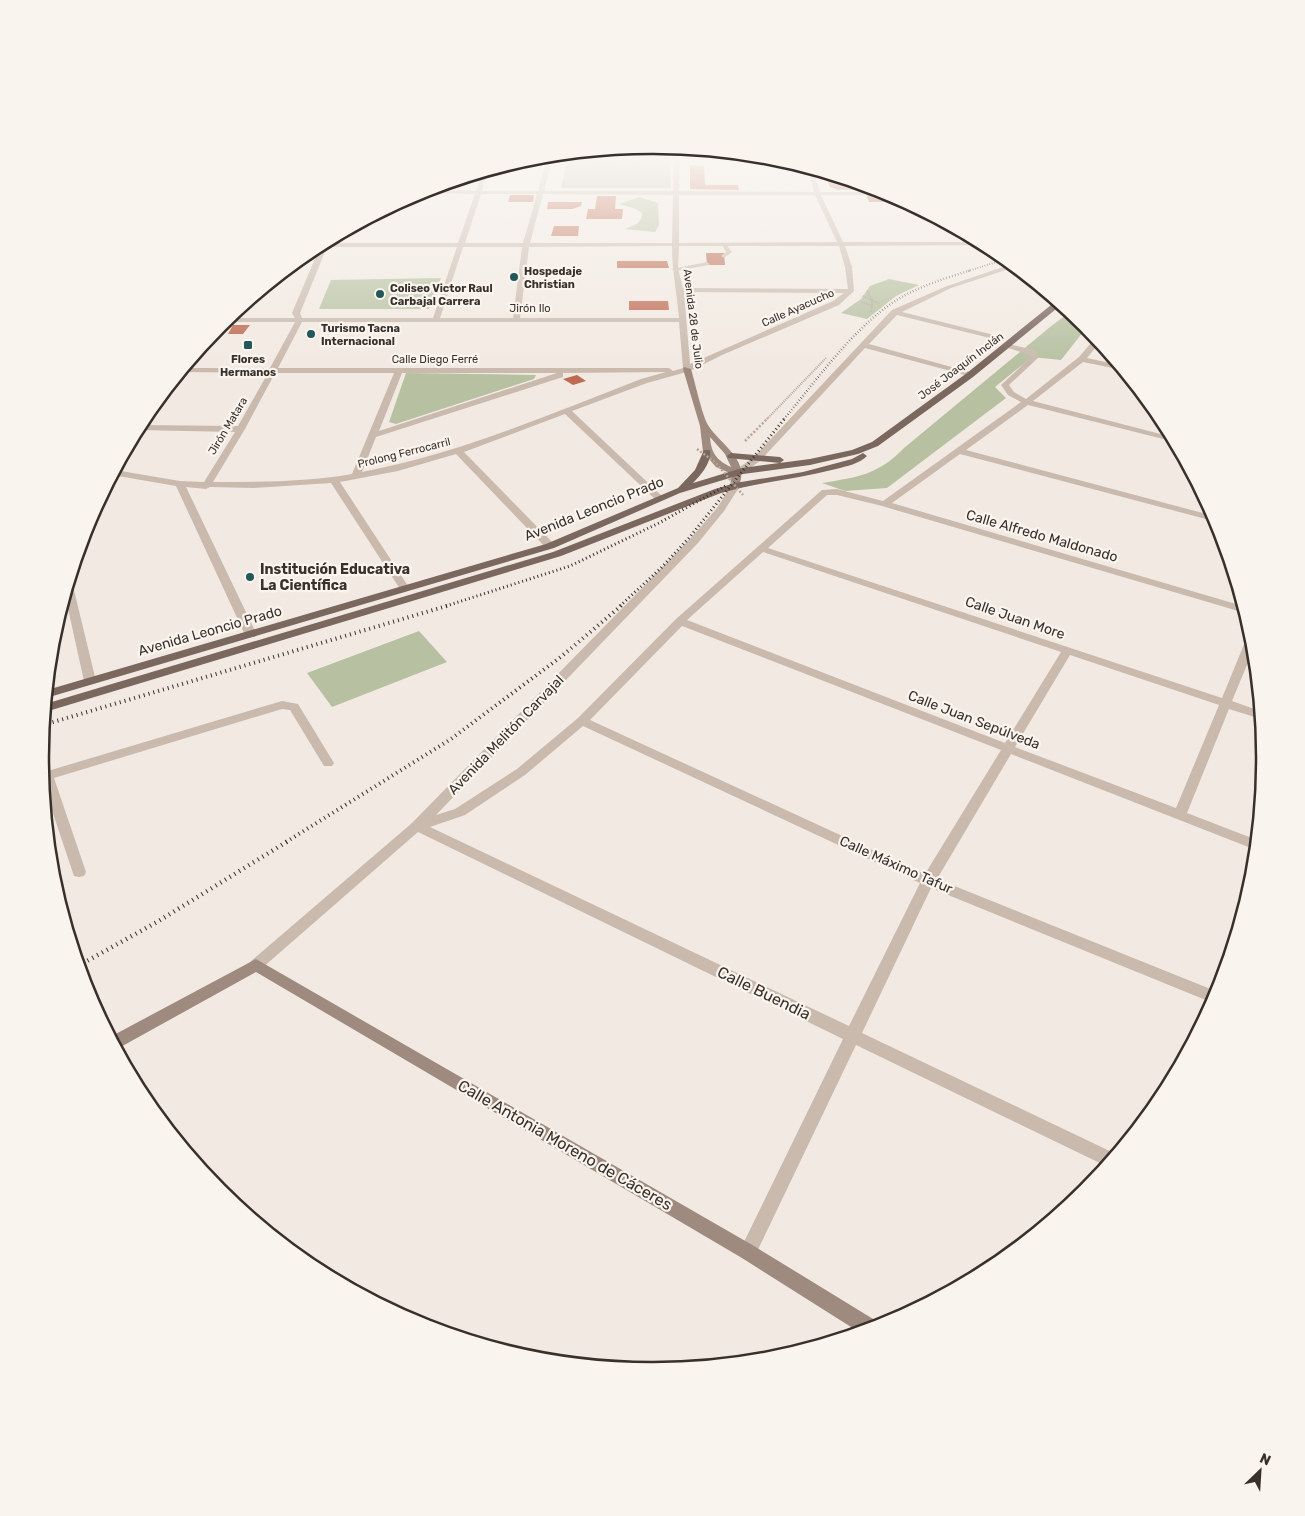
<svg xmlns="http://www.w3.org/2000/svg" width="1305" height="1516" viewBox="0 0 1305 1516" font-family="Rubik,sans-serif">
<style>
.green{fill:#b7c1a2}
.building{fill:#bf6b53}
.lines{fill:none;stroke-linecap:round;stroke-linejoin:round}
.path-far2{stroke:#b6a498;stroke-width:1;stroke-dasharray:1 1;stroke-linecap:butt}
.path-far1{stroke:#b6a498;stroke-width:2;stroke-dasharray:1 1;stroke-linecap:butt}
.path{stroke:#b6a498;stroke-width:2.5;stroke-dasharray:2 2;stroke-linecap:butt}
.lane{fill:#cabaae;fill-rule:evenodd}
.street{fill:#cabaae;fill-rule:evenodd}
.secondary{fill:#9e8a7f;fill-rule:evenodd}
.primary{fill:#7a675e;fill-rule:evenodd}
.rail-far4{stroke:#39302c;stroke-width:2;stroke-dasharray:0.5 2;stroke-linecap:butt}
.rail-far3{stroke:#39302c;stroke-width:2.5;stroke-dasharray:0.5 2.5;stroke-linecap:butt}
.rail-far2{stroke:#39302c;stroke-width:3;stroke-dasharray:1 3;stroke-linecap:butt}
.rail-far1{stroke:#39302c;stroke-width:4;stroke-dasharray:1 4;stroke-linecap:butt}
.rail{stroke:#39302c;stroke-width:4.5;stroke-dasharray:1 4.5;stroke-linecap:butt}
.path-bridge{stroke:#b6a498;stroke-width:2.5;stroke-dasharray:2 2;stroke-linecap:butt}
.poi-dot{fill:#235759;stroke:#faf4ee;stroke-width:2}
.labels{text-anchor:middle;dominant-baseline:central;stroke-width:4.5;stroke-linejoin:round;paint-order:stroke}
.far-poi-label{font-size:11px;font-weight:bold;fill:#39302c;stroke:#faf4ee;text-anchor:start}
.far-street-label{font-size:11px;fill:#39302c;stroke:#faf4ee}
.street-label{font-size:14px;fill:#39302c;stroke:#faf4ee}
.poi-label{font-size:14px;font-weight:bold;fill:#39302c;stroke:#faf4ee;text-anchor:start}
.near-street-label{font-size:16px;fill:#39302c;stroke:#faf4ee}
.rim{fill:none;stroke:#39302c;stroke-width:2.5}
</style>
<rect width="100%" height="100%" fill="#f2eae2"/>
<!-- green -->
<g class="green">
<polygon points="568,155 669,155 671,188 561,188"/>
<path d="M639,197L658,203L659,225L655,232L625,229C634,225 642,224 642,213L636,209L619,204Z"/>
<polygon points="441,278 429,309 319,309 331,280"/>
<polygon points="889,279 919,285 896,296 867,319 841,313 861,299 870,286"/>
<path d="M1070,312L1087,327L1061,360L1032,357L995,387L1006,398L887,488L845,491L822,483C858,477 878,475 904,448L1050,327Z"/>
<polygon points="406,373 536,375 534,379 396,424 389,422"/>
<polygon points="419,631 447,662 332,707 307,673"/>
</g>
<!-- building -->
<g class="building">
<polygon points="690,165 704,166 705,185 738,185 739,190 690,189"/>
<polygon points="825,175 830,175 876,189 838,190 830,187"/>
<polygon points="866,194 891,194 906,202 869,202"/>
<polygon points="510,195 534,195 533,202 508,202"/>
<polygon points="597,196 616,196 615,209 623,209 622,219 586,219 588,209 595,209"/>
<polygon points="548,202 582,202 581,206 572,209 547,209"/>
<polygon points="554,226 579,226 578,236 551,236"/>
<polygon points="706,253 724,253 725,265 707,265"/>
<polygon points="617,261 667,261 669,268 617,268"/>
<polygon points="629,301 668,301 669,310 629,310"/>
<polygon points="233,325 250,325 243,334 228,334"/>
<polygon points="577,375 586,381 573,385 563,379"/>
</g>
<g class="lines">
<!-- path-far2 -->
<g class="path-far2">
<polyline points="615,155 616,164 634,165"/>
<polyline points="566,156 572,156 599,165"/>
<polyline points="565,170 596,170 599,165 616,164"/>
<polyline points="637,170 634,165 661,158"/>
<polyline points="631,176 635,176 637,170 661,170"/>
</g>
<!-- path-far1 -->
<g class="path-far1">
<polyline points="867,291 872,300 872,306"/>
<polyline points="863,296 880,304"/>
<polyline points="862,302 872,306 871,312"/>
<polyline points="767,419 826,358"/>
</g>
<!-- path -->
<polyline class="path" points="745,441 768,418"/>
<!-- lane -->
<g class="lane">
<polygon points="725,243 732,252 724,258 721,256 726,252 722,245"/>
<polygon points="707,262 710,264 709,265 675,271 672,269"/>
</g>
<!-- street -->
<g class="street">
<path d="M674,153H680L679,191L814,192L808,168L813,170L820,192H887L892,195H821L843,242H980L986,245L845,246L852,267L854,291L839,305L722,355L690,371L647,383L572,411L662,496V500H656L565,414L464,452L554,544V548H546L456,454L398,471L340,482L410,589L405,592L400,589L331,483L254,488L210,487L206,489L186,487L257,635L255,637H247L245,635L176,486L112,475L115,470L180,481L204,482L235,432L137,430L139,425L238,426L268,373L181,372L184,368H270L295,322H223L228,318H295L292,313L320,247L317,246L328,240V243H458L475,194L416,193L424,190L476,191L482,173L487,171L482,191H538L548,156L554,155L544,191H673ZM481,194H537L523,243H465ZM543,194L673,195L672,243H530ZM679,195H815L837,242L679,243ZM672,246C672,271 677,294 679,318H520L529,247ZM679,246H839L845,267L848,289L683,288L678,269ZM327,247H457L433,318H302L300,313ZM463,247H522L513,318H440ZM684,292L844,293L833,301L690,364ZM302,322H679L683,368L673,371L669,368H278ZM666,372L641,379C550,414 459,454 362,472L376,437L563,377V373ZM275,373H394L352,474C307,482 259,482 213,482L245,429ZM402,373H557L379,431Z"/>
<polygon points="1012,264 1015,267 951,288 902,312 994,335 994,339 897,315 869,344 973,373 973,377 865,348 760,461 740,475 734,475 734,471 754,457 892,310 947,286"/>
<path d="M1096,337L1100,342L1087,358L1119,365L1123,370L1083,362L1033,401L1172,437L1175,442L1028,405L966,450L1214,516L1217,522L960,454L892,503L1243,606L1245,613L882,506L837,495H827L768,548L1222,698L1247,637L1252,634L1254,648L1232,701L1260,711L1261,719L1229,709L1187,813L1257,840L1256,850L1011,754L937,879L1218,992L1213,1003L931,888L862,1033L1116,1154L1106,1166L856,1045L754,1258L748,1261L742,1258L739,1252L742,1246L843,1039L418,832L261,969L256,971L251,969L249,965L251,961L412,823L690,539L717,508L732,484H738L740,486L724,511L698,543L436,815L455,809L517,769L578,718L676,619L822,490L837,489L883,501L1021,402L1008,395L1001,385L1031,357L1028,354L1004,347V343L1034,350L1039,357L1009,385L1014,392L1026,399L1079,357ZM763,552L1061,652L1005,743L687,620ZM682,626L1001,750L925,874L590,720ZM1070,655L1219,705L1176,808L1015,747ZM583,726L920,883L849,1026L430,827L465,815L525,775Z"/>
<polygon points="69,583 73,586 96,681 90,685 84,681 65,595"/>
<polygon points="282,701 298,704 334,763 332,766 324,766 290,710 282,709 54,778 86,872 84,876 79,877 74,876 42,781 41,773"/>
</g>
<!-- secondary -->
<g class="secondary">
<path d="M684,367L691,369C695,382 702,415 708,425C720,445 752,460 738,488H732L730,486L732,474L716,467L703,452L700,426L683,369ZM710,437L725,454L731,467C716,460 711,452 710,437Z"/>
<polygon points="256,959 754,1246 878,1322 879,1326 859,1332 742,1258 256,972 117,1049 110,1037"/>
</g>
<!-- primary -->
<g class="primary">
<path d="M1056,301L1061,305L973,377L878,446L858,454L810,465L743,474L680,493L554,548L46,698L47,690L546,544L678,488L695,470L704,450H710C712,462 701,475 693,483L742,468L810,459L852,450L872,442L967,373Z"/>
<polygon points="731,453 780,457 784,460 780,463 728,458 727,456"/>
<path d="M863,453L867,456C859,464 847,466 836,469C798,479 759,482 721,493L561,556L45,712V704L553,552L715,489L735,483L803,472L852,459Z"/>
</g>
<!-- rail-far4 -->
<polyline class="rail-far4" points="968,271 1006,259"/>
<!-- rail-far3 -->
<path class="rail-far3" d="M784,419C816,381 845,339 885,308C910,289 942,279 972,270"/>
<!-- rail-far2 -->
<g class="rail-far2">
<polyline points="446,606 570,566 659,523 727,485"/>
<polyline points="620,606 661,568 689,538 785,418"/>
</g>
<!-- rail-far1 -->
<g class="rail-far1">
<polyline points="43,725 450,605"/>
<polyline points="286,842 451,739 562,656 622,605"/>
</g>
<!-- rail -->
<polyline class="rail" points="78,966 157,922 288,841"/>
<!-- path-bridge -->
<polyline class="path-bridge" points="697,449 716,463 743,495"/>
</g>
<!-- sky -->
<linearGradient id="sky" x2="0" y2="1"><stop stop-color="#7fb1d1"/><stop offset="0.42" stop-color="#f9f6f2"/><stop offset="1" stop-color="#f9f6f2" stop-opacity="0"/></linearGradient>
<rect width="1305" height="365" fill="url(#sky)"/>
<!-- markers -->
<g class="poi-dot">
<circle cx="514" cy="277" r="5"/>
<circle cx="380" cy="294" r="5"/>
<circle cx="311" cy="334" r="5"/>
<rect x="243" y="340" width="10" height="10" rx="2.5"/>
<circle cx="250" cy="577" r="5"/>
</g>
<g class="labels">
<!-- far-poi labels -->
<g class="far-poi-label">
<text x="524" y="271">Hospedaje<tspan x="524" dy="13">Christian</tspan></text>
<text x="390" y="288">Coliseo Victor Raul<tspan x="390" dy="13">Carbajal Carrera</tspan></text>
<text x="321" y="328">Turismo Tacna<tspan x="321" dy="13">Internacional</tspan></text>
<text x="248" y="359" text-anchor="middle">Flores<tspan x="248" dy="13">Hermanos</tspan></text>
</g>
<!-- far-street labels -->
<g class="far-street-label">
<text x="530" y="308">Jirón Ilo</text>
<text transform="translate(798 308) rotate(-24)">Calle Ayacucho</text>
<text transform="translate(693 319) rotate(83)">Avenida 28 de Julio</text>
<text x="435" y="359">Calle Diego Ferré</text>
<text transform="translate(961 366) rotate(-37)">José Joaquín Inclán</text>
<text transform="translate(228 426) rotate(-59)">Jirón Matara</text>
<text transform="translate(404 453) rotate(-14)">Prolong Ferrocarril</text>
</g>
<!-- street labels -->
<g class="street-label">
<text transform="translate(594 509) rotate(-22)">Avenida Leoncio Prado</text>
<text transform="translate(1042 536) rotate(16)">Calle Alfredo Maldonado</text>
<text transform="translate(1015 618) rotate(19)">Calle Juan More</text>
<text transform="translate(210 631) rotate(-16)">Avenida Leoncio Prado</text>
<text transform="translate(974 720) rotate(21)">Calle Juan Sepúlveda</text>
<text transform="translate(506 735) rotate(-46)">Avenida Melitón Carvajal</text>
<text transform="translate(896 865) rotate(24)">Calle Máximo Tafur</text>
</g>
<!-- poi labels -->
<g class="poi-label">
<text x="260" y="569">Institución Educativa<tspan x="260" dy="16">La Científica</tspan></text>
</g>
<!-- near-street labels -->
<g class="near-street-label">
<text transform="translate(764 993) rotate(26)">Calle Buendia</text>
<text transform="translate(565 1145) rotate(30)">Calle Antonia Moreno de Cáceres</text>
</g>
</g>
<!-- crop -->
<path d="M0 0H1305V1516H0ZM652 154H653A603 603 0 0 1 1256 757V759A603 603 0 0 1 653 1362H652A603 603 0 0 1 49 759V757A603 603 0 0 1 652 154Z" fill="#faf4ee" fill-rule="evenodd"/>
<path class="rim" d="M652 154H653A603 603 0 0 1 1256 757V759A603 603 0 0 1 653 1362H652A603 603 0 0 1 49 759V757A603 603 0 0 1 652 154Z"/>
<!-- north arrow -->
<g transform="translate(1260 1471) rotate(25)" stroke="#faf4ee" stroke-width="4" paint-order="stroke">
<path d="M0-4L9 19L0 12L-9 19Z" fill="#39302c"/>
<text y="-8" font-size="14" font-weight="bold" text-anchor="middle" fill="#39302c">N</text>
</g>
</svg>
